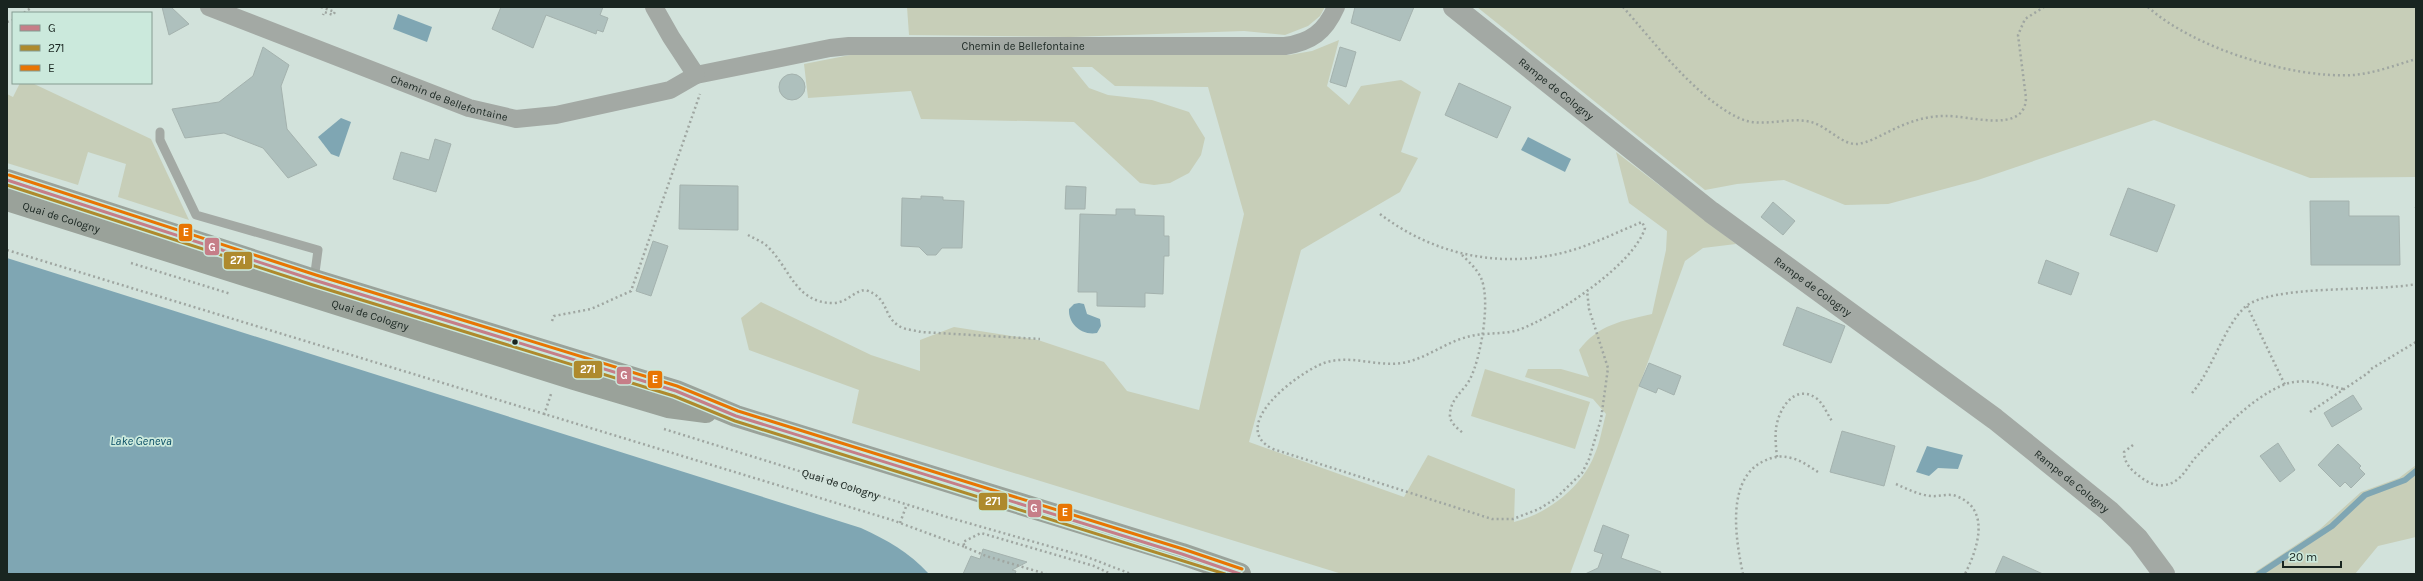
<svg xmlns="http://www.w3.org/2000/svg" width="2423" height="581" viewBox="0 0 2423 581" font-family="Karla,sans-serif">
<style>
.green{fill:#c7ceb8}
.water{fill:#7fa6b3}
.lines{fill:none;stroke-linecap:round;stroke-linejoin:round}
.stream{stroke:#7fa6b3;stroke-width:6}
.building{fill:#aec0bd;stroke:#a4b2ae}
.path{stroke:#9fa6a1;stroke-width:2.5;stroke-dasharray:2 3;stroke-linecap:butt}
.service{stroke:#a3a9a4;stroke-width:9}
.minor{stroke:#a3a9a4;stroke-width:18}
.tertiary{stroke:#a3a9a4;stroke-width:22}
.primary{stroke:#9aa29a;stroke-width:22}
.bus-1-casing{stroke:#cbe9dc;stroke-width:6}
.bus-2-casing{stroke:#cbe9dc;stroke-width:6}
.bus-3-casing{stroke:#cbe9dc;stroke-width:6}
.bus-1{stroke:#c67e88;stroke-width:3}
.bus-2{stroke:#ae8a2d;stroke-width:3}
.bus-3{stroke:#e87503;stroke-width:3}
.bus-dot{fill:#192520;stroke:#cbe9dc;stroke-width:1.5}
.labels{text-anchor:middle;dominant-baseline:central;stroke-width:3.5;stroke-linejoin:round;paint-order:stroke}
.street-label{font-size:11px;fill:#192520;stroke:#cbe9dc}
.water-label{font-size:12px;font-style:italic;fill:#064b63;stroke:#cbe9dc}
.line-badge{stroke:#cbe9dc;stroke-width:1.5}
.badge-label{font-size:11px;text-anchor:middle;font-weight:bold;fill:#fff}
</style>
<rect width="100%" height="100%" fill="#d2e2db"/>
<!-- green -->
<g class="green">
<polygon points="907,7 1325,7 1320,16 1308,26 1285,35 1244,31 1070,37 909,35"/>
<polygon points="1477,7 2416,7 2416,177 2310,178 2154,120 1978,180 1888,204 1845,205 1784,180 1737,184 1705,190"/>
<path d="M1339,40L1327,86L1349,105L1361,86L1401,80L1421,92L1401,152L1418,158L1400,192L1301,250L1249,442L1404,497L1428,455L1515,489L1514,522C1547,514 1581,488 1594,456C1600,443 1602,428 1606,414L1593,399L1525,377L1528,369H1561L1589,377L1579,350C1599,324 1622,321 1652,314L1666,250L1667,231L1629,203L1616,152L1736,244L1703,248L1685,261L1570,574H1342L852,423L859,390L749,350L741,318L761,302L871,355L920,371V340L954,327L1038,340L1104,362L1127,391L1199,410L1244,214L1208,87L1115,86L1092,67H1072L1089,88L1108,95L1152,100L1189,112L1205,138L1201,155L1189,173L1170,183L1154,185L1140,183L1074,122L921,119L911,91L808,98L804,64L850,55H1289L1312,51Z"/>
<polygon points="20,83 32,83 151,139 189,220 118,197 126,164 88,152 78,185 7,163 7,94 13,97"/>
<polygon points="1485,369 1590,402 1575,449 1471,416"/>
<polygon points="2416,465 2416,537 2378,546 2355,574 2252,574 2320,529 2361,492 2399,478"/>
</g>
<!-- water -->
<g class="water">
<polygon points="398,14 432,27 427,42 393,29"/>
<polygon points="341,118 351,122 339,157 331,154 318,137"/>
<polygon points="1528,137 1571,159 1565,172 1521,150"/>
<path d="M7,258L861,528C887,540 909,552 929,574H7Z"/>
<path d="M1079,303L1084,304L1087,314L1100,319L1101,326L1097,333C1082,336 1068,324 1069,309L1074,304Z"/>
<polygon points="1927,446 1963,455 1958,469 1938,468 1929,476 1916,472"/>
</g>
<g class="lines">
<!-- stream -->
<polyline class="stream" points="2259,574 2332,526 2365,495 2405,480 2416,471"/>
</g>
<!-- building -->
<g class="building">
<polygon points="162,7 171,7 189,24 169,35"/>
<polygon points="501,7 603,7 600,15 608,18 603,32 597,30 596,34 546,15 533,48 492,29"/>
<polygon points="1355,7 1414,7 1400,41 1351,23"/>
<polygon points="263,47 289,65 281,86 287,129 317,165 288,178 263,148 224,133 185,138 172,109 219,102 253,76"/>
<polygon points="1340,47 1356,52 1346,87 1330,82"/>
<circle cx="792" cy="87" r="13"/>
<polygon points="1459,83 1511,107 1497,138 1445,115"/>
<polygon points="435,139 451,144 436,192 393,179 401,152 429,160"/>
<polygon points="680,185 738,186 738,230 679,229"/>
<polygon points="1066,186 1086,187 1085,209 1065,209"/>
<polygon points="2128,188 2175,205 2157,252 2110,235"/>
<polygon points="921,196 943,197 943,200 964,201 962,248 942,248 936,255 927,255 919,247 901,246 902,198 921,199"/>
<polygon points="2310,201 2349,201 2349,216 2399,216 2400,265 2311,265"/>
<polygon points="1773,202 1795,221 1783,235 1761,217"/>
<polygon points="1116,209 1135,209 1135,215 1164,216 1164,236 1169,236 1169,256 1164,256 1163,294 1145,293 1145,307 1097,306 1097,292 1078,292 1080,214 1116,215"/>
<polygon points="653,241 668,246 651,296 636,291"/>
<polygon points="2046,260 2079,273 2071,295 2038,283"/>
<polygon points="1797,307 1845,326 1831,363 1783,345"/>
<polygon points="1649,363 1681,376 1674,395 1658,388 1656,393 1639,386"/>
<polygon points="2353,395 2362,409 2332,427 2324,413"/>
<polygon points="1842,431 1895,446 1884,486 1830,472"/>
<polygon points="2278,443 2295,470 2280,482 2260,456"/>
<polygon points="2338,444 2361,466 2359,468 2365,474 2351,488 2345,482 2340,487 2318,465"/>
<polygon points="1603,525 1629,535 1621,558 1661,572 1660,574 1585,574 1598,568 1603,554 1594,551"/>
<polygon points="983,549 1027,562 1012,570 1016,571 1015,574 963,574 971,556 980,559"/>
<polygon points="2003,556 2043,574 1995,574"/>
</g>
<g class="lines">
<!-- path -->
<g class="path">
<polyline points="321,7 335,12 333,15 324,12 323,15"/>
<path d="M1623,7C1654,42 1696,98 1739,118C1761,129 1788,116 1811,122C1827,126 1842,145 1857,144C1867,143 1878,137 1888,132C1906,123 1924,116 1945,116C1968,115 2025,135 2026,98L2018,35L2025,19L2044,7"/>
<path d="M2148,7C2193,48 2293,79 2354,75C2375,73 2396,65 2416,59"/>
<polyline points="24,13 32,7"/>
<polyline points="7,22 13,20"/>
<polyline points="2416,207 2416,208"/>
<path d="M1380,214C1434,255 1500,269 1566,252C1592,245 1617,232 1642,222L1645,228C1634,265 1553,318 1518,330C1501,335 1483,332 1467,337C1444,343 1426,359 1402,363C1376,367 1350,354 1324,363C1299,372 1226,426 1273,449L1492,519H1513L1539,509L1555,499L1582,473L1589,459L1601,419L1608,368L1589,309L1587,290"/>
<path d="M748,235C755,239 764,242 769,248C790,269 796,303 833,303C848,303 854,290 866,290C890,299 882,315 899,326C905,330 914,330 921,332L1040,339"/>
<polyline points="7,250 892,520 965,547 963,542 981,533 1094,566 1111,574"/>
<path d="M1462,255C1469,262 1477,269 1481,278C1491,300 1481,356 1471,377C1465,391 1451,397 1450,414C1449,422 1457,428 1463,433"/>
<polyline points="131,263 231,294"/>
<polyline points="2247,306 2285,385"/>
<polyline points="552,321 554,316 591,309 631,291 700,94"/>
<path d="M2192,393C2213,369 2223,328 2245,307C2271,284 2378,292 2416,284"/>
<polyline points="2310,412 2368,373 2371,369 2416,342"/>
<polyline points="544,415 551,394"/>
<path id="s1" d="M664,429L947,517L1087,557L1131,574"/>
<path d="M2133,445L2124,452C2124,462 2130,469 2138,475C2145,481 2155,487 2165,485C2182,482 2186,468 2196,457C2221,431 2250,399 2283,385C2303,377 2323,384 2343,389"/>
<path d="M1777,457C1776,448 1775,438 1776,429C1778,410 1794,383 1816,398C1824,404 1827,414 1832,421"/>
<path d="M1896,484C1907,489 1919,495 1931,496C1939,497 1948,493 1956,496C1992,509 1977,550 1965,574"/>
<polyline points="900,523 907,504"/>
<polyline points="965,547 986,556 1046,574"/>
<path d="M1743,574C1736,541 1725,479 1764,461C1772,457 1781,455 1791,458C1801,460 1810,467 1818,472"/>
</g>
<!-- service -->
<polyline class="service" points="160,132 160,140 196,215 318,250 314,280"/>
<!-- minor -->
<g class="minor">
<path id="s2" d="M209,7L469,108L516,119L556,115L670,90L696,75L830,48L849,46H1285C1311,42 1325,32 1336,7"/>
<polyline points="654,7 671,37 696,75"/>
</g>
<!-- tertiary -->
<path class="tertiary" id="s3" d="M1454,7L1711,212L1995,419L2109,511L2138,539L2164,574"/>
<!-- primary -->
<g class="primary">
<polyline points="7,180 314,280 676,391 736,416 1182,554 1240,574"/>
<path id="s4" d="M7,200L574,379L668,407L706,412"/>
</g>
<!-- bus-1 casing -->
<g class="bus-1-casing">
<polyline id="bus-1" points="7,180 314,280 676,391 736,416 1182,554 1240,574"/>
</g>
<!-- bus-2 casing -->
<g class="bus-2-casing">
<polyline id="bus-2" points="7,185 313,285 674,396 735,421 1225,574"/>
</g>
<!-- bus-3 casing -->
<g class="bus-3-casing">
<polyline id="bus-3" points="9,175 316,275 677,386 738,411 1183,549 1242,569"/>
</g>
<!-- bus-1 -->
<use href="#bus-1" class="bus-1"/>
<!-- bus-2 -->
<use href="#bus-2" class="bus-2"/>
<!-- bus-3 -->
<use href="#bus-3" class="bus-3"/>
</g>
<!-- markers -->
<circle class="bus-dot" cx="515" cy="342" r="3.5"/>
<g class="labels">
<!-- street labels -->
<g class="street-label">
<text stroke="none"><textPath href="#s2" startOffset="844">Chemin de Bellefontaine</textPath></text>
<text stroke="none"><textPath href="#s3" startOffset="131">Rampe de Cologny</textPath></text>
<text stroke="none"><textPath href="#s2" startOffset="257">Chemin de Bellefontaine</textPath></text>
<text stroke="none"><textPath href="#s4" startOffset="57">Quai de Cologny</textPath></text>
<text stroke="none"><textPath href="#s3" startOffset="455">Rampe de Cologny</textPath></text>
<text stroke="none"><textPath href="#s4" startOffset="381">Quai de Cologny</textPath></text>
<text stroke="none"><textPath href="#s3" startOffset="779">Rampe de Cologny</textPath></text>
<text stroke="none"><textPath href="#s1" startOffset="185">Quai de Cologny</textPath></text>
</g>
<!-- water labels -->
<g class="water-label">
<text x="141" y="441">Lake Geneva</text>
</g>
</g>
<g class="line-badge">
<rect x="178" y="223" width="15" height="19" rx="4" fill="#e87503"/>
<rect x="204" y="237" width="16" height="19" rx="4" fill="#c67e88"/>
<rect x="223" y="251" width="30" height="19" rx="4" fill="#ae8a2d"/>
<rect x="573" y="360" width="30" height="19" rx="4" fill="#ae8a2d"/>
<rect x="616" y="366" width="16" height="19" rx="4" fill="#c67e88"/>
<rect x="647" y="370" width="16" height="19" rx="4" fill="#e87503"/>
<rect x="978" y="492" width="30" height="19" rx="4" fill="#ae8a2d"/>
<rect x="1027" y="499" width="15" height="19" rx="4" fill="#c67e88"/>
<rect x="1057" y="503" width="16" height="19" rx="4" fill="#e87503"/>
</g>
<g class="badge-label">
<text x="186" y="236">E</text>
<text x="212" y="251">G</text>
<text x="238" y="264">271</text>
<text x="588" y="373">271</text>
<text x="624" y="379">G</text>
<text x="655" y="383">E</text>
<text x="993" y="505">271</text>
<text x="1034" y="512">G</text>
<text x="1065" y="516">E</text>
</g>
<!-- border -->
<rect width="2423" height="581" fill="none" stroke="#192520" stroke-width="16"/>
<!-- legend -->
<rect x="12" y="12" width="140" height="72" fill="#cbe9dc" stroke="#849b91"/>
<rect x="20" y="25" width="20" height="6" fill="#c67e88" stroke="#849b91"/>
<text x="48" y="32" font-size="12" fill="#192520">G</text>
<rect x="20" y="45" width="20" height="6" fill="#ae8a2d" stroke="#849b91"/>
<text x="48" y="52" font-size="12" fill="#192520">271</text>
<rect x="20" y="65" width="20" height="6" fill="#e87503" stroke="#849b91"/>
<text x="48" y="72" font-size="12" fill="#192520">E</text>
<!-- scale -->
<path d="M2283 561v6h58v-6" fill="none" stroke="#192520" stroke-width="2"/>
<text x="2289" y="561" font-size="12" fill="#192520" stroke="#cbe9dc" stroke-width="3" paint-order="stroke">20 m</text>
</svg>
